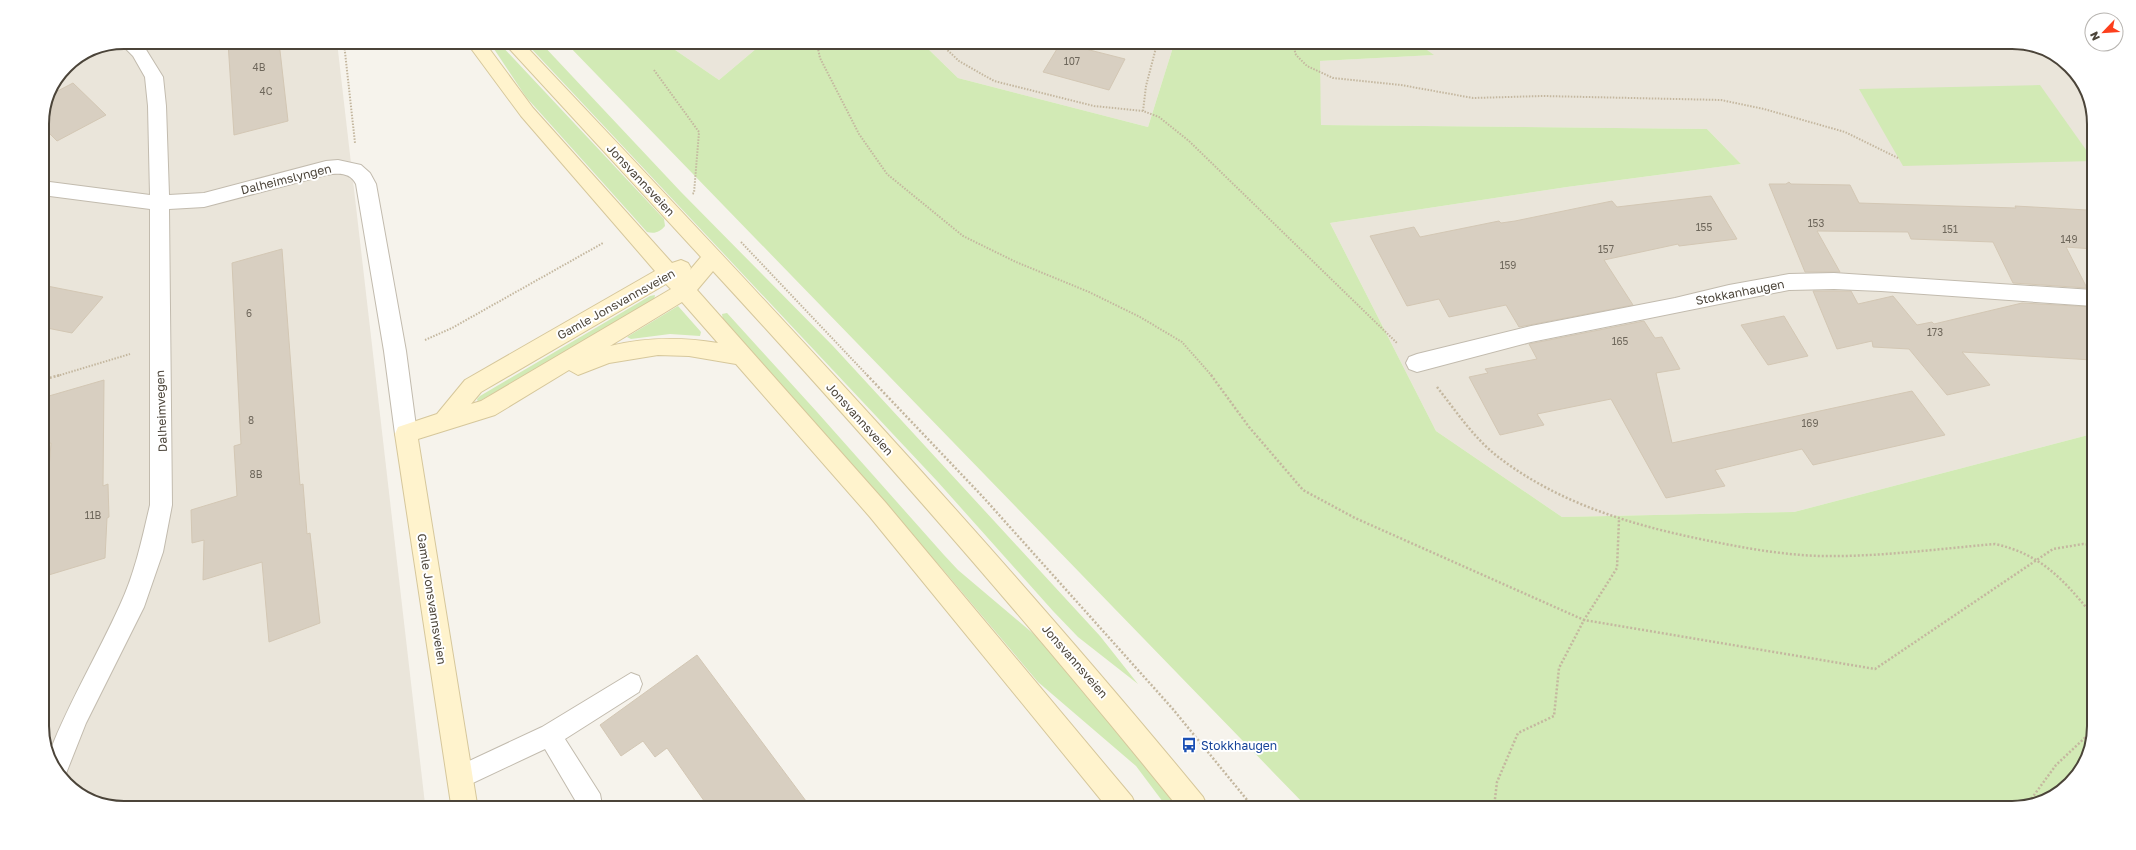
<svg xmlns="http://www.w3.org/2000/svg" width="2136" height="850" viewBox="0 0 2136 850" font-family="'Golos Text',sans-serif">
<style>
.residential{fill:#eae5da}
.green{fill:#d2eab5}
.building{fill:#d8cfc1;stroke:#d3c7b4}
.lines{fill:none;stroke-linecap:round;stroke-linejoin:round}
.lane-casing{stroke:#c2bbae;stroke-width:2}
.street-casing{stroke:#c2bbae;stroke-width:2}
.secondary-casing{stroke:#d6c79b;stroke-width:2}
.path-far1{stroke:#c4b79f;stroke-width:2;stroke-dasharray:1.5 1.5;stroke-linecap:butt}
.path{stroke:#c4b79f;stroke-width:2.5;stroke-dasharray:2 2;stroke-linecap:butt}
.lane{fill:#fff;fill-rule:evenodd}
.street{fill:#fff;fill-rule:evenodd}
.secondary{fill:#fff3cd;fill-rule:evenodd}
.labels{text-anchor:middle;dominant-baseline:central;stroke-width:4;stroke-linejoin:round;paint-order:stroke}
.number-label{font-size:10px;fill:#6e675b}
.street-label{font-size:12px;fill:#4b4439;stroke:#fff}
.transit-label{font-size:12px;fill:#164399;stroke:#fff;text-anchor:start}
.rim{fill:none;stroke:#4b4439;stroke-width:2}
</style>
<rect width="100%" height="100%" fill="#f6f3ec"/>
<!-- residential -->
<g class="residential">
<polygon points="124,42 337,42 425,804 98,804 59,776 42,731 42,119 50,88 66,66 93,48"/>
<polygon points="665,43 763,43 719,80"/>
<polygon points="923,44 1174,44 1148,127 958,78"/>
<polygon points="1420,45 2038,46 2077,74 2094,119 2092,434 1794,512 1562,517 1436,431 1330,223 1567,187 1741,164 1707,129 1321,125 1319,61 1433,55"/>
</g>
<!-- green -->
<g class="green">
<path d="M490,43H499L664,219L665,226C660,232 655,234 647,232L639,223L526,97Z"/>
<polygon points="526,43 541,43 681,192 833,346 1100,636 1138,684 1078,637 1053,611 937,481"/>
<polygon points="566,43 665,43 719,80 763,43 923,44 958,78 1148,127 1174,44 1420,45 1434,55 1320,61 1321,125 1707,129 1741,164 1567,187 1330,223 1436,431 1562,517 1794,512 2092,434 2090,752 2062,791 2012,808 1306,806"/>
<polygon points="2040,85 2094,161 1903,166 1859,89"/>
<polygon points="655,295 654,300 478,402 477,399 480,396 650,296"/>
<polygon points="678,306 701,332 700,336 670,334 631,339 627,337"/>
<polygon points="727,313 817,412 944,555 958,570 1049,647 1180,806 1166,806 1136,766 1038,682 945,572 723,320 722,314"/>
</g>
<!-- building -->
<g class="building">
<polygon points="228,42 279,42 288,121 234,135"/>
<polygon points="1060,44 1066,44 1125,59 1109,90 1043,72"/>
<polygon points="73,83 106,115 57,141 42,126 48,96"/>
<polygon points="1789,182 1791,184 1850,185 1859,203 2016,208 2015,206 2087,210 2093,223 2093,249 2066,247 2087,288 2013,283 1993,242 1911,239 1908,232 1817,231 1840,272 1805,272 1769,184 1786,184"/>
<polygon points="1711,196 1737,239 1679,246 1678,244 1604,260 1633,305 1519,327 1506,305 1449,317 1439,299 1407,306 1370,236 1414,227 1420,237 1499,221 1501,223 1515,221 1612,201 1617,207"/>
<polygon points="282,249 300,485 303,484 307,534 310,533 320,623 269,642 262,562 203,580 204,540 192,543 191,510 237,496 234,446 241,444 232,263"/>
<polygon points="42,285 103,297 72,333 42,327"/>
<polygon points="1813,291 1851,291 1858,304 1893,296 1917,325 1932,322 1934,324 2022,303 2093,307 2092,360 1962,352 1990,385 1947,395 1909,349 1873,347 1872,341 1837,349"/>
<polygon points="1784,316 1808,356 1768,365 1741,325"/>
<polygon points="1644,321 1655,338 1662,337 1680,369 1656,373 1672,443 1912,391 1945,435 1813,465 1802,449 1715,470 1725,486 1666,498 1611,399 1537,414 1544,425 1500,435 1469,377 1488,373 1485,369 1537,359 1529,344"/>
<polygon points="104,380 103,486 108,484 109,517 107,518 105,558 42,577 42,532 44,531 51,443 42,445 42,398"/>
<polygon points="697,655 809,805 707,805 667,748 655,757 643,741 621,756 600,725"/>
</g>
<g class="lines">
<!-- lane casing -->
<g class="lane-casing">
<polygon id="lane" points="631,673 639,676 642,684 639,692 565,739 600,794 602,805 578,805 545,749 460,789 452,785 448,777 452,769 542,727"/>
</g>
<!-- street casing -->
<g class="street-casing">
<g id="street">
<path d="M124,42H139L145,48L163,77L166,106L169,195L204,193L326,161L338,160L361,165L370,173L376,184L406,351L417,434L414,441L406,443L398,441L395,434L384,351L356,184C350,172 338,173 326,175L204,207L169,209L172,505L163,552L144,607L86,723L65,776L62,778L59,776L50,751C70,700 98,654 120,605C135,573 142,539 150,505V209L42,195V181L150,195L148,106L145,77L133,56L120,43Z"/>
<polygon points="1834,273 2093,290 2093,306 1881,291 1834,289 1789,290 1531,342 1417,372 1409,369 1406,363 1409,357 1417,354 1531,326 1675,298 1729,285 1789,274"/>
</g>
</g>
<!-- secondary casing -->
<g class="secondary-casing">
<path id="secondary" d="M467,43H485L533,108L672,263L681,260L688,263L691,268L690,270L701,257L504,43H523C755,289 988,535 1203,797L1207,806H1177C1029,622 873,445 713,271L697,290L886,503L1132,797L1136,806H1106L870,517L736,364L689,356L658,355L609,363L578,375L569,370L495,415L418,439L477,804H451L395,434L398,427L437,414L465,380L655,271L521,116ZM666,284L671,289L481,401L471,404L481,392ZM682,302L718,343C681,337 647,337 610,346Z"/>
</g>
<!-- path-far1 -->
<g class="path-far1">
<polyline points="344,43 355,143"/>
<polyline points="817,44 820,58 859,134 887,174 963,236 1016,262 1089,292 1140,317 1182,342 1212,376"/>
<polyline points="941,44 959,61 994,81 1094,106 1143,111 1159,117 1189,141 1397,343"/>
<polyline points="1293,45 1296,55 1307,66 1333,78 1401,85 1473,98 1543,96 1721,100 1764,109 1845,132 1898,158"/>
<polyline points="654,70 699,132 694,193 692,194"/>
<polyline points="1143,111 1146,86 1157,44"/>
<polyline points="2087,151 2094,150"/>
<polyline points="741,242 868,376"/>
<polyline points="425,340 452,328 603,243"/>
<polyline points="57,376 130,354"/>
</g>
<!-- path -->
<g class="path">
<polyline points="867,375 983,497 1172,708 1252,806"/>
<polyline points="1211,375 1249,427 1303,490 1355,518 1584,620 1875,669 2053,549 2083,544 2091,545"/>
<polyline points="42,380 60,375"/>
<path d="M1437,387C1456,411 1473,437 1497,456C1560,505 1638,527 1715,542C1750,549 1785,555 1821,556C1879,557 1937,549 1995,544C2040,554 2062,578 2090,612"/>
<polyline points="2029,802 2056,765 2090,733"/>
<polyline points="1494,807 1497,782 1518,733 1554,716 1559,668 1584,620 1617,568 1619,520"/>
</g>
<!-- lane -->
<use href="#lane" class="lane"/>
<!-- street -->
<use href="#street" class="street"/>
<!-- secondary -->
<use href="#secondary" class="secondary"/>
</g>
<!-- icons -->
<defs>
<g id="bus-bare" transform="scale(1.2)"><path d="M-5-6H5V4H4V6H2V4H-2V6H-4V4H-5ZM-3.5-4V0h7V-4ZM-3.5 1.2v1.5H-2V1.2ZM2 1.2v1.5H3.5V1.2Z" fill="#1a4fb4" stroke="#fff" stroke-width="2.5" paint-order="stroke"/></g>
</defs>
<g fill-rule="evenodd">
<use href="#bus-bare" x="1189" y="745"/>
</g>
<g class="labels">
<!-- number labels -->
<g class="number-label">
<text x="1072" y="61">107</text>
<text x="259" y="67">4B</text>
<text x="266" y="91">4C</text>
<text x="1816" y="223">153</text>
<text x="1704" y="227">155</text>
<text x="1950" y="229">151</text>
<text x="2069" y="239">149</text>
<text x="1606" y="249">157</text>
<text x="1508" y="265">159</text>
<text x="249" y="313">6</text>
<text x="1935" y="332">173</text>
<text x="1620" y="341">165</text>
<text x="251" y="420">8</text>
<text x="1810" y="423">169</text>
<text x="256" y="474">8B</text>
<text x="93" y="515">11B</text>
</g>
<!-- street labels -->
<g class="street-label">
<text transform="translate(286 179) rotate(-14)">Dalheimslyngen</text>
<text transform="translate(641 180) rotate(47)">Jonsvannsveien</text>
<text transform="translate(1740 292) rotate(-11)">Stokkanhaugen</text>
<text transform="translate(616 304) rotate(-29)">Gamle Jonsvannsveien</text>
<text transform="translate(161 411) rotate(-92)">Dalheimvegen</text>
<text transform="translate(860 419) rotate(48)">Jonsvannsveien</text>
<text transform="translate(432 599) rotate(81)">Gamle Jonsvannsveien</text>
<text transform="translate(1075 661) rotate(49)">Jonsvannsveien</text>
</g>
<!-- transit labels -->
<g class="transit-label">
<text x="1201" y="745">Stokkhaugen</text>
</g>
</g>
<!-- crop -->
<path d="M0 0H2136V850H0ZM124 49H2012A75 75 0 0 1 2087 124V726A75 75 0 0 1 2012 801H124A75 75 0 0 1 49 726V124A75 75 0 0 1 124 49Z" fill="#fff" fill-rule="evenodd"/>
<path class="rim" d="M124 49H2012A75 75 0 0 1 2087 124V726A75 75 0 0 1 2012 801H124A75 75 0 0 1 49 726V124A75 75 0 0 1 124 49Z"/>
<!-- north arrow -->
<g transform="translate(2104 32) rotate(245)"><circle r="19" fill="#ffffff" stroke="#b7b4b0"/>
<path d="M0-3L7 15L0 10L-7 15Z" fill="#fc3f1d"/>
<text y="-6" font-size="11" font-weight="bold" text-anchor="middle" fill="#4b4439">N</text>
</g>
</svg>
